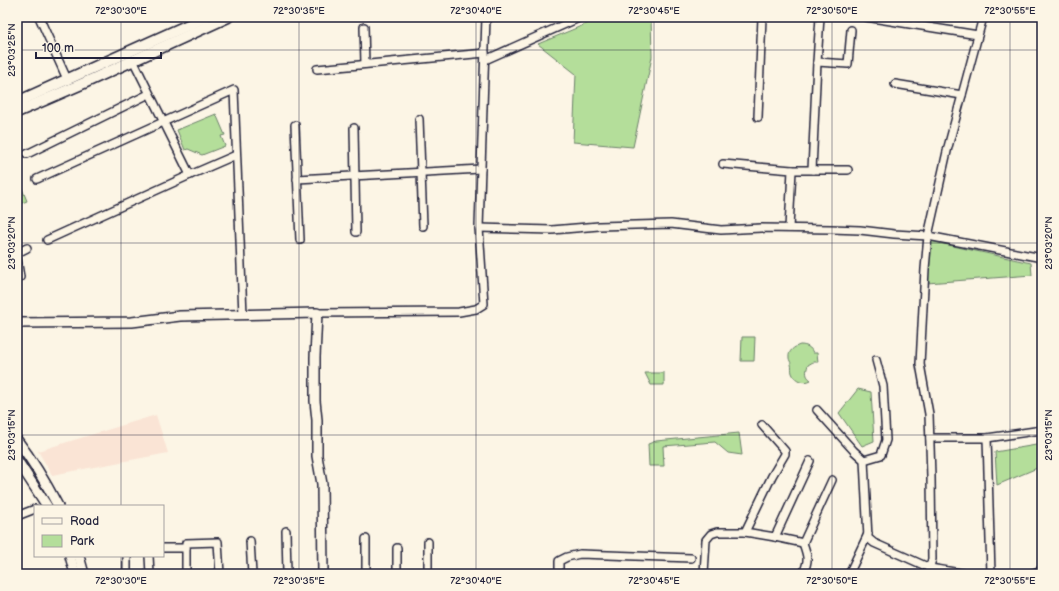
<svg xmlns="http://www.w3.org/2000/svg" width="1059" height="591" viewBox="0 0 1059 591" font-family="'Balsamiq Sans',sans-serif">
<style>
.built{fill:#fae4d5}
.green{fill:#b4de9a;stroke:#6b806a}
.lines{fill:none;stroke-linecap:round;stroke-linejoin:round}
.minor-casing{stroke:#22223b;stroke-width:10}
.tertiary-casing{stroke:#22223b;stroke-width:12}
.secondary-casing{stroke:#22223b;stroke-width:13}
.minor{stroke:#fcf5e5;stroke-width:7}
.tertiary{stroke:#fcf5e5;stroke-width:9}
.secondary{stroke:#fcf5e5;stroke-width:10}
.ticks{fill:none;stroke:#22223b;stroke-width:1;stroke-opacity:0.45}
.neatline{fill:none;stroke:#22223b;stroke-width:1.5}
.ticks-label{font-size:10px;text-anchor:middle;fill:#22223b}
</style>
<rect width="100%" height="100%" fill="#fcf5e5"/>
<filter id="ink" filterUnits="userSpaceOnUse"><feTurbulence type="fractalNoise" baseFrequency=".025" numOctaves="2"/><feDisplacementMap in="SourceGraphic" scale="8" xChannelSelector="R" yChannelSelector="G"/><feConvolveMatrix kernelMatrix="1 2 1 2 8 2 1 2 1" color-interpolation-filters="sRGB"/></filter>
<g filter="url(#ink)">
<!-- built -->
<polygon class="built" points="156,415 168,453 52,475 38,451"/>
<!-- green -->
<g class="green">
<polygon points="603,17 651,17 652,57 633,147 573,142 576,74 538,44"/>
<polygon points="216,114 225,135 221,136 225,146 202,155 188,149 185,150 177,130"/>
<polygon points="17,176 27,201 17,205"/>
<polygon points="930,241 1031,263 1032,275 927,283"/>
<polygon points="742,337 755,337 754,361 741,361"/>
<path d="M800,345C806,345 811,347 813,353H817L818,362H813L808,365C806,371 805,376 811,380C804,384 795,381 792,373C791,370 792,367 791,364C791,362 789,360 789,358C788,351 794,347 800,345Z"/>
<polygon points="645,373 664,373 664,385 651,385"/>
<polygon points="858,389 871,392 874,441 862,446 839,413"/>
<polygon points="739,433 742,455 728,453 715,442 663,446 664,466 649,466 648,444 656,441"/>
<polygon points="1042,444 1042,466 997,485 995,452"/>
</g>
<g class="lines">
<!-- minor casing -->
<g class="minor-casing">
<g id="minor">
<polyline points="39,17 67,79"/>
<polyline points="820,17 817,62 848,64 851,30"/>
<polyline points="866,17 978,35"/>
<polyline points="364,27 365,64"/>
<polyline points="133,60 190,175"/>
<polyline points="485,60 581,17"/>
<polyline points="317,69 485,53"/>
<polyline points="895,84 962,95"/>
<polyline points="758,117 762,17"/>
<polyline points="419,119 423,226"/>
<polyline points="295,125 300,240"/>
<polyline points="354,128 356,232"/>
<polyline points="27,154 149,94"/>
<polyline points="723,164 792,170 789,228"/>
<polyline points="792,170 848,170"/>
<polyline points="812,170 817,62"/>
<polyline points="37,179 234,90 243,315"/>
<polyline points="297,179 481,169"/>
<polyline points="479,228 552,230 599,226 671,224 721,230 761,228 831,229 860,230 894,234 928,236 1042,258"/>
<polyline points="47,240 190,175 236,155"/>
<polyline points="17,253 27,248"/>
<polyline points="17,259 20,277 17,277"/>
<polyline points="317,313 459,312 476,309 484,304 479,228 486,17"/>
<polyline points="817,410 854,451 864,460 868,538 874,543 930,568 966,574"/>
<polyline points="930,438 987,438 1042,430"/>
<polyline points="987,438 991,574"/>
<polyline points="864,460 881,455 886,440 883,386 876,360"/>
<polyline points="17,516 35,509"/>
<polyline points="286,531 287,574"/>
<polyline points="745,532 772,476 785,454 785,451 762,425"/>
<polyline points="775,537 810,461"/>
<polyline points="250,541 252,574"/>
<polyline points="428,542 428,574"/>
<polyline points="163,548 186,548 186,543 218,542 220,574"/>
<polyline points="186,548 186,574"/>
<polyline points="127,556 127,574"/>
<polyline points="149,556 150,574"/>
<polyline points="366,574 366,539"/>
<polyline points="397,574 397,548"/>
<polyline points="559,574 559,561 567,557 580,554 691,558"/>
<polyline points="704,574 706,540 711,534 717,532 745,532 775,537 803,543 832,480"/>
<path d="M803,574C809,560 808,557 803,543"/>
<polyline points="849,574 868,534"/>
<polyline points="928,574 932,559 931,477 929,414 920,364 925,269 928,236 948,147 983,17"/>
<polyline points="1031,574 1042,570"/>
</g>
</g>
<!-- tertiary casing -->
<g class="tertiary-casing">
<g id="tertiary">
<polyline points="17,323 132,322 180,316 317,313 315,357 315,401 317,420 317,456 322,484 323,574"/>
<path d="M17,440C33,461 46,483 58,506"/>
<polyline points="17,460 47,506"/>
<polyline points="70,556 75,574"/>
<polyline points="79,556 84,574"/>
</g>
</g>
<!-- secondary casing -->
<g class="secondary-casing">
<g id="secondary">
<polyline points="17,102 206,17"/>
<polyline points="17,112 84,83 228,17"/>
</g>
</g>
<!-- minor -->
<use href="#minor" class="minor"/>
<!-- tertiary -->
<use href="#tertiary" class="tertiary"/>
<!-- secondary -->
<use href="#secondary" class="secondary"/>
</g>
</g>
<!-- ticks -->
<path class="ticks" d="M121,17V506M299,17V574M476,17V574M654,17V574M832,17V574M1010,17V574M17,50H1042M17,243H1042M17,435H1042M121,556V574"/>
<!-- margin -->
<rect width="1059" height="591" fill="none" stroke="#fcf5e5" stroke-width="44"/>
<!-- legend -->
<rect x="34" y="505" width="130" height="52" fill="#fcf5e5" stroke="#a5a1a1"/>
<rect x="42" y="518" width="20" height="6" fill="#fcf5e5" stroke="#a5a1a1"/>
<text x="70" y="525" font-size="12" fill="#22223b">Road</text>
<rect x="42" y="535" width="20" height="12" fill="#b4de9a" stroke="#a5a1a1"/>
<text x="70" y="545" font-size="12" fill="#22223b">Park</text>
<!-- scale -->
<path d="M36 52v6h125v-6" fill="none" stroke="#22223b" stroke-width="2"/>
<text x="42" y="52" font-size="12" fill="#22223b" stroke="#fcf5e5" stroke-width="3" paint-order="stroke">100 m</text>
<rect x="22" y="22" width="1015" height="547" class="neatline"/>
<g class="ticks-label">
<text x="121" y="14">72°30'30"E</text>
<text x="299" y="14">72°30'35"E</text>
<text x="476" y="14">72°30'40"E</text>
<text x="654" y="14">72°30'45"E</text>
<text x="832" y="14">72°30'50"E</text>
<text x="1010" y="14">72°30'55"E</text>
<text transform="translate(11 50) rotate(-90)" y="4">23°03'25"N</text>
<text transform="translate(11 243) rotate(-90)" y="4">23°03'20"N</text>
<text transform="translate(1048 243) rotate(-90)" y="4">23°03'20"N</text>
<text transform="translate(11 435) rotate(-90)" y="4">23°03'15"N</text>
<text transform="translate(1048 435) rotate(-90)" y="4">23°03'15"N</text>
<text x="121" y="584">72°30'30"E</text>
<text x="299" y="584">72°30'35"E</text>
<text x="476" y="584">72°30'40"E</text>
<text x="654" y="584">72°30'45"E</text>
<text x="832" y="584">72°30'50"E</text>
<text x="1010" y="584">72°30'55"E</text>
</g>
</svg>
